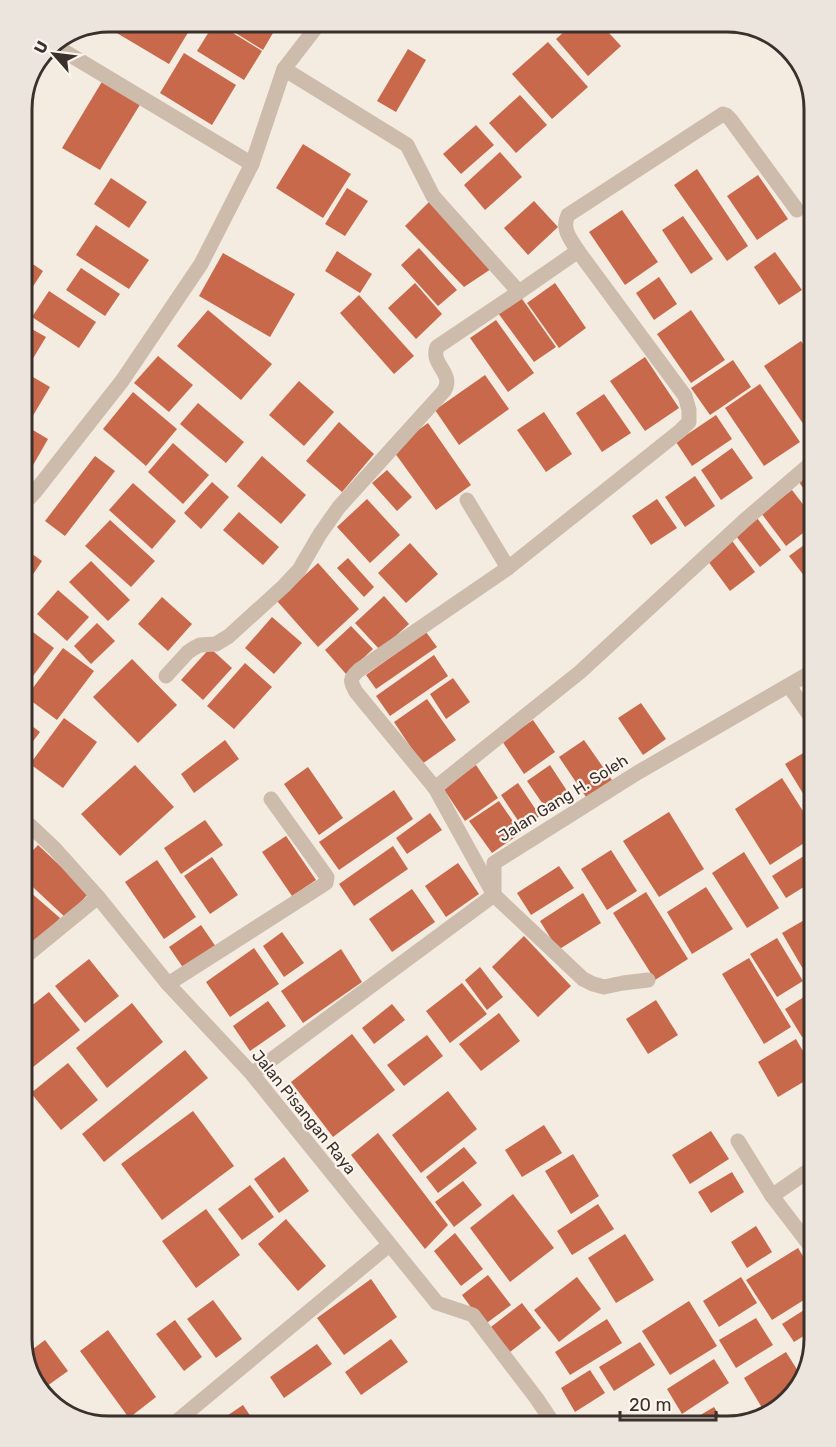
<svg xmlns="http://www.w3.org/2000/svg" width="836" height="1447" viewBox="0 0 836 1447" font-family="Rubik,sans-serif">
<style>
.building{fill:#c8694b}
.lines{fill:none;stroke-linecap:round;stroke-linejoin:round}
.minor{stroke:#cdbbac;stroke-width:15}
.labels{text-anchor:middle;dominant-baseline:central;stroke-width:4.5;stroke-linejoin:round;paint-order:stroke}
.street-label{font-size:16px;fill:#3b302b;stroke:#fbf5ee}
.rim{fill:none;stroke:#3b302b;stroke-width:3}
</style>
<rect width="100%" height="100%" fill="#f4ebe1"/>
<!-- building -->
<g class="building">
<polygon points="115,21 195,21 169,64 110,29"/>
<polygon points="229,21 280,21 263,50 226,27"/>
<polygon points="576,21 598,21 621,46 588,76 556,39"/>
<polygon points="215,22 262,51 244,80 197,51"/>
<polygon points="548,42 588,87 552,119 512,74"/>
<polygon points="408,49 426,60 396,112 377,101"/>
<polygon points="184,53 236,85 212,125 160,93"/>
<polygon points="103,80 141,103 100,170 62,148"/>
<polygon points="520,95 547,125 516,153 489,123"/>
<polygon points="21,114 33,121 21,142"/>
<polygon points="476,125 494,145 461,174 443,154"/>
<polygon points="303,144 351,174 323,218 276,188"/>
<polygon points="500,152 522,177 485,210 464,185"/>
<polygon points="697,169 748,246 727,261 674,185"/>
<polygon points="758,175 788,219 757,240 727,196"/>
<polygon points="111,178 147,202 129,228 94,204"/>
<polygon points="347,188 368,201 345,236 325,224"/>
<polygon points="430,201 491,269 464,287 405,226"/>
<polygon points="534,201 558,227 528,255 504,228"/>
<polygon points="622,210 658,262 625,285 589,232"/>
<polygon points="683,216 713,259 691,274 662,230"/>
<polygon points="96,225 149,260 129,289 76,255"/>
<polygon points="419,248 457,290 438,306 401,265"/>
<polygon points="337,251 372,274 360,293 325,271"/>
<polygon points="775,252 802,290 779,305 754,267"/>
<polygon points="223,253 295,294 270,337 199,296"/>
<polygon points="21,256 43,271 23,302 21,301"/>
<polygon points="81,268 120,294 105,316 66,290"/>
<polygon points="659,277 677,304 654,320 636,293"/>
<polygon points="415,283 442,314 416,339 388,308"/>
<polygon points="555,283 586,328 559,348 527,303"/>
<polygon points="49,291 96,322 79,348 32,317"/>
<polygon points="359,295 414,356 394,374 340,313"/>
<polygon points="520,296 556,347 534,362 498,313"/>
<polygon points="208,310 272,364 241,400 177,346"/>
<polygon points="691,310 725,360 691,383 657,334"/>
<polygon points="815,311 815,336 804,319"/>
<polygon points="496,320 534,373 508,392 470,338"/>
<polygon points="21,323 46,337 29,365 21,361"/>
<polygon points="801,341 815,362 815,422 806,428 764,366"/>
<polygon points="158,356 193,385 169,412 134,383"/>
<polygon points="645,357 679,408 645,431 610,381"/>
<polygon points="733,360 751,387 710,415 691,388"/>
<polygon points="21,370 50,387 28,424 21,420"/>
<polygon points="485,375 509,409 459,445 435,410"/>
<polygon points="299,381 334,412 304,446 269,415"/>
<polygon points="760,384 800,442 764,466 725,408"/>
<polygon points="133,392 177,429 146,466 103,429"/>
<polygon points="604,394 631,433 602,452 576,413"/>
<polygon points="198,403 244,442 226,463 180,424"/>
<polygon points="544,412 572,454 546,472 517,430"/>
<polygon points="716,415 732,439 692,466 676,442"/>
<polygon points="339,422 374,454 342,492 306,461"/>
<polygon points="21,423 48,439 32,467 21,461"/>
<polygon points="428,423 471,485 436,510 392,449"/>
<polygon points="173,443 209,475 183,504 148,472"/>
<polygon points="732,448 753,478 721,500 701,470"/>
<polygon points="95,456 115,471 65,536 45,521"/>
<polygon points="262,456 306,495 281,524 237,486"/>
<polygon points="387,470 412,497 397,511 372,483"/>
<polygon points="815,471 815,499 812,501 799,482"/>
<polygon points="695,476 715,506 685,527 665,497"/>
<polygon points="212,482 229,497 201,529 184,513"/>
<polygon points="133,483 176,521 152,549 109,510"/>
<polygon points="792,490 815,520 815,524 786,546 761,513"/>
<polygon points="367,499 400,535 370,563 337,527"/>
<polygon points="657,499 677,528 651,545 632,516"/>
<polygon points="239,512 279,547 263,565 223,530"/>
<polygon points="757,518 781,550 760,567 736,536"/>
<polygon points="110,520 155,561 131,587 85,546"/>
<polygon points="815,537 815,570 805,577 789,556"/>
<polygon points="730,538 755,572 730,591 705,557"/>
<polygon points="410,543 438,574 406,603 378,573"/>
<polygon points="21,546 42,561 21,592"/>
<polygon points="348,558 374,587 364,597 337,568"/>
<polygon points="91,561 130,600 108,621 69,582"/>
<polygon points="318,563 359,609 318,647 277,601"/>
<polygon points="815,581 815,594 809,586"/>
<polygon points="58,590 89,617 67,641 37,614"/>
<polygon points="384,596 409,624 380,650 355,623"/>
<polygon points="162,597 192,624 168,651 138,624"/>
<polygon points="272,617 302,643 274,674 245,648"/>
<polygon points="21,623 54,648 21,692"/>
<polygon points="97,623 115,641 91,664 74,646"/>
<polygon points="351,626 373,649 346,674 325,650"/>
<polygon points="426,632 437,647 376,689 366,675"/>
<polygon points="63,648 94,671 57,720 26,697"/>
<polygon points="210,648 232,668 203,700 181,680"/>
<polygon points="434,655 448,676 390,716 376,696"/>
<polygon points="132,659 177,705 138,743 93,697"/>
<polygon points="245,663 272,687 234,729 207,706"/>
<polygon points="453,678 470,702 446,719 430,694"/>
<polygon points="427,699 456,740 422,764 394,722"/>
<polygon points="641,703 666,739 643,755 618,718"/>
<polygon points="21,718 40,732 21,757"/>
<polygon points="64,718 97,742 63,788 30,764"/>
<polygon points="533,720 555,752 524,774 502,741"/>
<polygon points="225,740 239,759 194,793 181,774"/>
<polygon points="584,740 612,780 586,797 559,757"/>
<polygon points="815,746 815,802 810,805 785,764"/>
<polygon points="135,765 174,807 120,856 81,814"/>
<polygon points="476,765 498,798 465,821 443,788"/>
<polygon points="550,765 571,797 549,813 527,781"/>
<polygon points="308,767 343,818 319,835 284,784"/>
<polygon points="782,778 815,830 815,836 770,865 735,809"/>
<polygon points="518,783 540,816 523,828 501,795"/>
<polygon points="394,790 413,819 339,870 319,842"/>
<polygon points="499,801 521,833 492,853 469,821"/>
<polygon points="669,812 704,869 659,897 623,841"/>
<polygon points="430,813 442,830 407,854 396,838"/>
<polygon points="205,820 223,845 181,874 164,848"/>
<polygon points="286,836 316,880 292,896 262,852"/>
<polygon points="21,840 28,845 21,856"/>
<polygon points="38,845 89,893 66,918 21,876 21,863"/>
<polygon points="393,846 408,869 354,906 339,884"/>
<polygon points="815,849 815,880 786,898 772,876"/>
<polygon points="611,850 637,891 607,910 581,869"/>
<polygon points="744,852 779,908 747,928 712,873"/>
<polygon points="212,857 238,895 210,914 184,876"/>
<polygon points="157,860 196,917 164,939 125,882"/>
<polygon points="458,863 479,894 446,917 425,886"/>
<polygon points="559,866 574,888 531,915 517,893"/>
<polygon points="22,885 60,918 36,945 21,932 21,886"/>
<polygon points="706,887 733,929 692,954 667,912"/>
<polygon points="412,889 435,922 392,952 369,919"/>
<polygon points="646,892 688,959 655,980 613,913"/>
<polygon points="583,893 601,923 558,950 540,921"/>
<polygon points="806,919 815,935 815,978 810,981 782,933"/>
<polygon points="201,925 216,947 184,969 169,947"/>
<polygon points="282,932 304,963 284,977 263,946"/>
<polygon points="524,936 571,986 538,1017 492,967"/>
<polygon points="777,938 803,981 777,997 750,954"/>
<polygon points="254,948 279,984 230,1017 206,982"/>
<polygon points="341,949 362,982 303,1023 281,991"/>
<polygon points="749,958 791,1027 764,1044 722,974"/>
<polygon points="89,959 119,996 85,1023 55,986"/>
<polygon points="480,967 503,997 487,1010 465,980"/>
<polygon points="462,983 487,1014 450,1043 426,1011"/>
<polygon points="815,990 815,1029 802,1037 785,1009"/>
<polygon points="49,992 80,1030 28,1071 21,1062 21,1014"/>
<polygon points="656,1000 678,1035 648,1054 626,1019"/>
<polygon points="268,1001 286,1026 250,1051 233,1026"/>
<polygon points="132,1003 163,1042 107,1088 76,1048"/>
<polygon points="392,1004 405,1020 374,1044 362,1028"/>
<polygon points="499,1013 520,1041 481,1071 459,1044"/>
<polygon points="352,1034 395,1090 333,1137 291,1082"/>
<polygon points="427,1035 443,1056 404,1086 387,1065"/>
<polygon points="796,1039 815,1072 815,1075 778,1097 758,1062"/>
<polygon points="185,1050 208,1078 104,1162 82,1134"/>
<polygon points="68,1063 98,1100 61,1130 31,1093"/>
<polygon points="448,1091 477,1129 421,1173 392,1135"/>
<polygon points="193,1111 234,1166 162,1220 121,1164"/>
<polygon points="544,1125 562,1153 522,1177 505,1150"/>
<polygon points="711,1131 729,1159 690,1184 672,1155"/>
<polygon points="378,1133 448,1225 425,1249 351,1155"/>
<polygon points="464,1147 477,1163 438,1193 426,1177"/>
<polygon points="573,1154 599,1196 571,1214 545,1171"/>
<polygon points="284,1157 309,1191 279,1213 254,1179"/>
<polygon points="732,1172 744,1192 711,1213 698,1192"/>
<polygon points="463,1181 482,1205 454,1227 435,1202"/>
<polygon points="250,1185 274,1217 242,1240 218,1209"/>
<polygon points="513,1194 554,1248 510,1282 470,1228"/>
<polygon points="598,1204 614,1229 572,1255 557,1231"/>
<polygon points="206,1209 240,1255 196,1288 162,1241"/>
<polygon points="286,1219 326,1266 298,1291 258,1244"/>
<polygon points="756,1226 772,1252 747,1268 731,1242"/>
<polygon points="455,1233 483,1269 461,1286 434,1251"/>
<polygon points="625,1234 654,1280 616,1303 588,1258"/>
<polygon points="798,1248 815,1276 815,1293 772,1320 746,1280"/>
<polygon points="488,1275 511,1305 484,1325 462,1295"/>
<polygon points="577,1277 601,1309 559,1342 534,1310"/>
<polygon points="741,1277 757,1303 719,1327 703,1301"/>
<polygon points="371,1279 397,1317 344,1355 317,1318"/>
<polygon points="213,1300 242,1339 216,1358 187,1319"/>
<polygon points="689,1301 717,1346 670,1375 642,1331"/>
<polygon points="522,1303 541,1328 506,1355 487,1330"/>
<polygon points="815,1303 815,1329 794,1342 782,1324"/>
<polygon points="756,1318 773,1345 736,1368 719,1340"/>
<polygon points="607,1319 622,1343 570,1375 555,1352"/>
<polygon points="175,1320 202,1357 184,1371 156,1334"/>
<polygon points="108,1330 156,1397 129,1418 80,1351"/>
<polygon points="391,1339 408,1362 361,1395 345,1372"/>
<polygon points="45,1340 68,1371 47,1386 25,1355"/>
<polygon points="640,1342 655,1365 614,1391 599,1367"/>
<polygon points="317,1344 332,1364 284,1398 270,1377"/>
<polygon points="812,1349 808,1362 807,1366 800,1357"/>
<polygon points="786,1352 803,1379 800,1387 767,1416 744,1378"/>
<polygon points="714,1359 729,1383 682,1414 667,1389"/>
<polygon points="28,1369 42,1389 41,1390 30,1377"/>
<polygon points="590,1370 605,1393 575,1412 561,1388"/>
<polygon points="243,1405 257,1426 212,1426"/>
<polygon points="714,1407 726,1426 688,1426 687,1423"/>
<polygon points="465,1418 470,1426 454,1426"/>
</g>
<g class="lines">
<!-- minor -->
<g class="minor">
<polyline points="52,44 252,164"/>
<polyline points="519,292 578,251"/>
<polyline points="467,500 508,568"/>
<polyline points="21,507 34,493 122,381 201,264 252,164 284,69 321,21"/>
<path d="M166,676L188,652L194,648L200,645L216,644L229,636L284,586L299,570L320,534L339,507L444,391C455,373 430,365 437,347L519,292L433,196L407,145L284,69"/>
<polyline points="789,686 815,723"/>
<polyline points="435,788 580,672 745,520 815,460"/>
<polyline points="21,817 54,848 98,897 168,984 252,1074 437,1303 473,1315 537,1399 555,1426"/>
<polyline points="21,960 98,897"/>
<path d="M648,980L623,983L604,987L593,984L583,979L494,895L435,788L356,692C350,681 349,679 359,670L508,568L680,431L689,422V410L685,396L578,251C571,240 561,229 568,215L723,114L726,115L731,120L797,210"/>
<polyline points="168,984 326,883 327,877 271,799"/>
<polyline points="252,1074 494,895 494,863 637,773 815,670"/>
<polyline points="738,1141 772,1196 815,1252"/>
<polyline points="772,1196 815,1166"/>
<polyline points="171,1426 389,1245"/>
</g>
</g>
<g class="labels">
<!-- street labels -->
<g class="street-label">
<text transform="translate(563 798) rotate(-32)">Jalan Gang H. Soleh</text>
<text transform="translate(304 1112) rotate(51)">Jalan Pisangan Raya</text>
</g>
</g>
<!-- crop -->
<path d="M0 0H836V1447H0ZM109 32H727A77 77 0 0 1 804 109V1339A77 77 0 0 1 727 1416H109A77 77 0 0 1 32 1339V109A77 77 0 0 1 109 32Z" fill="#ece5de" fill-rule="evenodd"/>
<path class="rim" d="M109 32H727A77 77 0 0 1 804 109V1339A77 77 0 0 1 727 1416H109A77 77 0 0 1 32 1339V109A77 77 0 0 1 109 32Z"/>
<!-- north arrow -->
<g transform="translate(54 54) rotate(298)" stroke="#fbf5ee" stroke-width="4.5" paint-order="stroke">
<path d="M0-4.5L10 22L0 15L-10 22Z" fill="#3b302b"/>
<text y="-9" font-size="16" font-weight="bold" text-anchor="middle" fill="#3b302b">U</text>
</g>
<!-- scale -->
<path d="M620 1411v9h96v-9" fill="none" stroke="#3b302b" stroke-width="3"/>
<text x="629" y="1411" font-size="18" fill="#3b302b" stroke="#fbf5ee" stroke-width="4.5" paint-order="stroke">20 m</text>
</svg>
